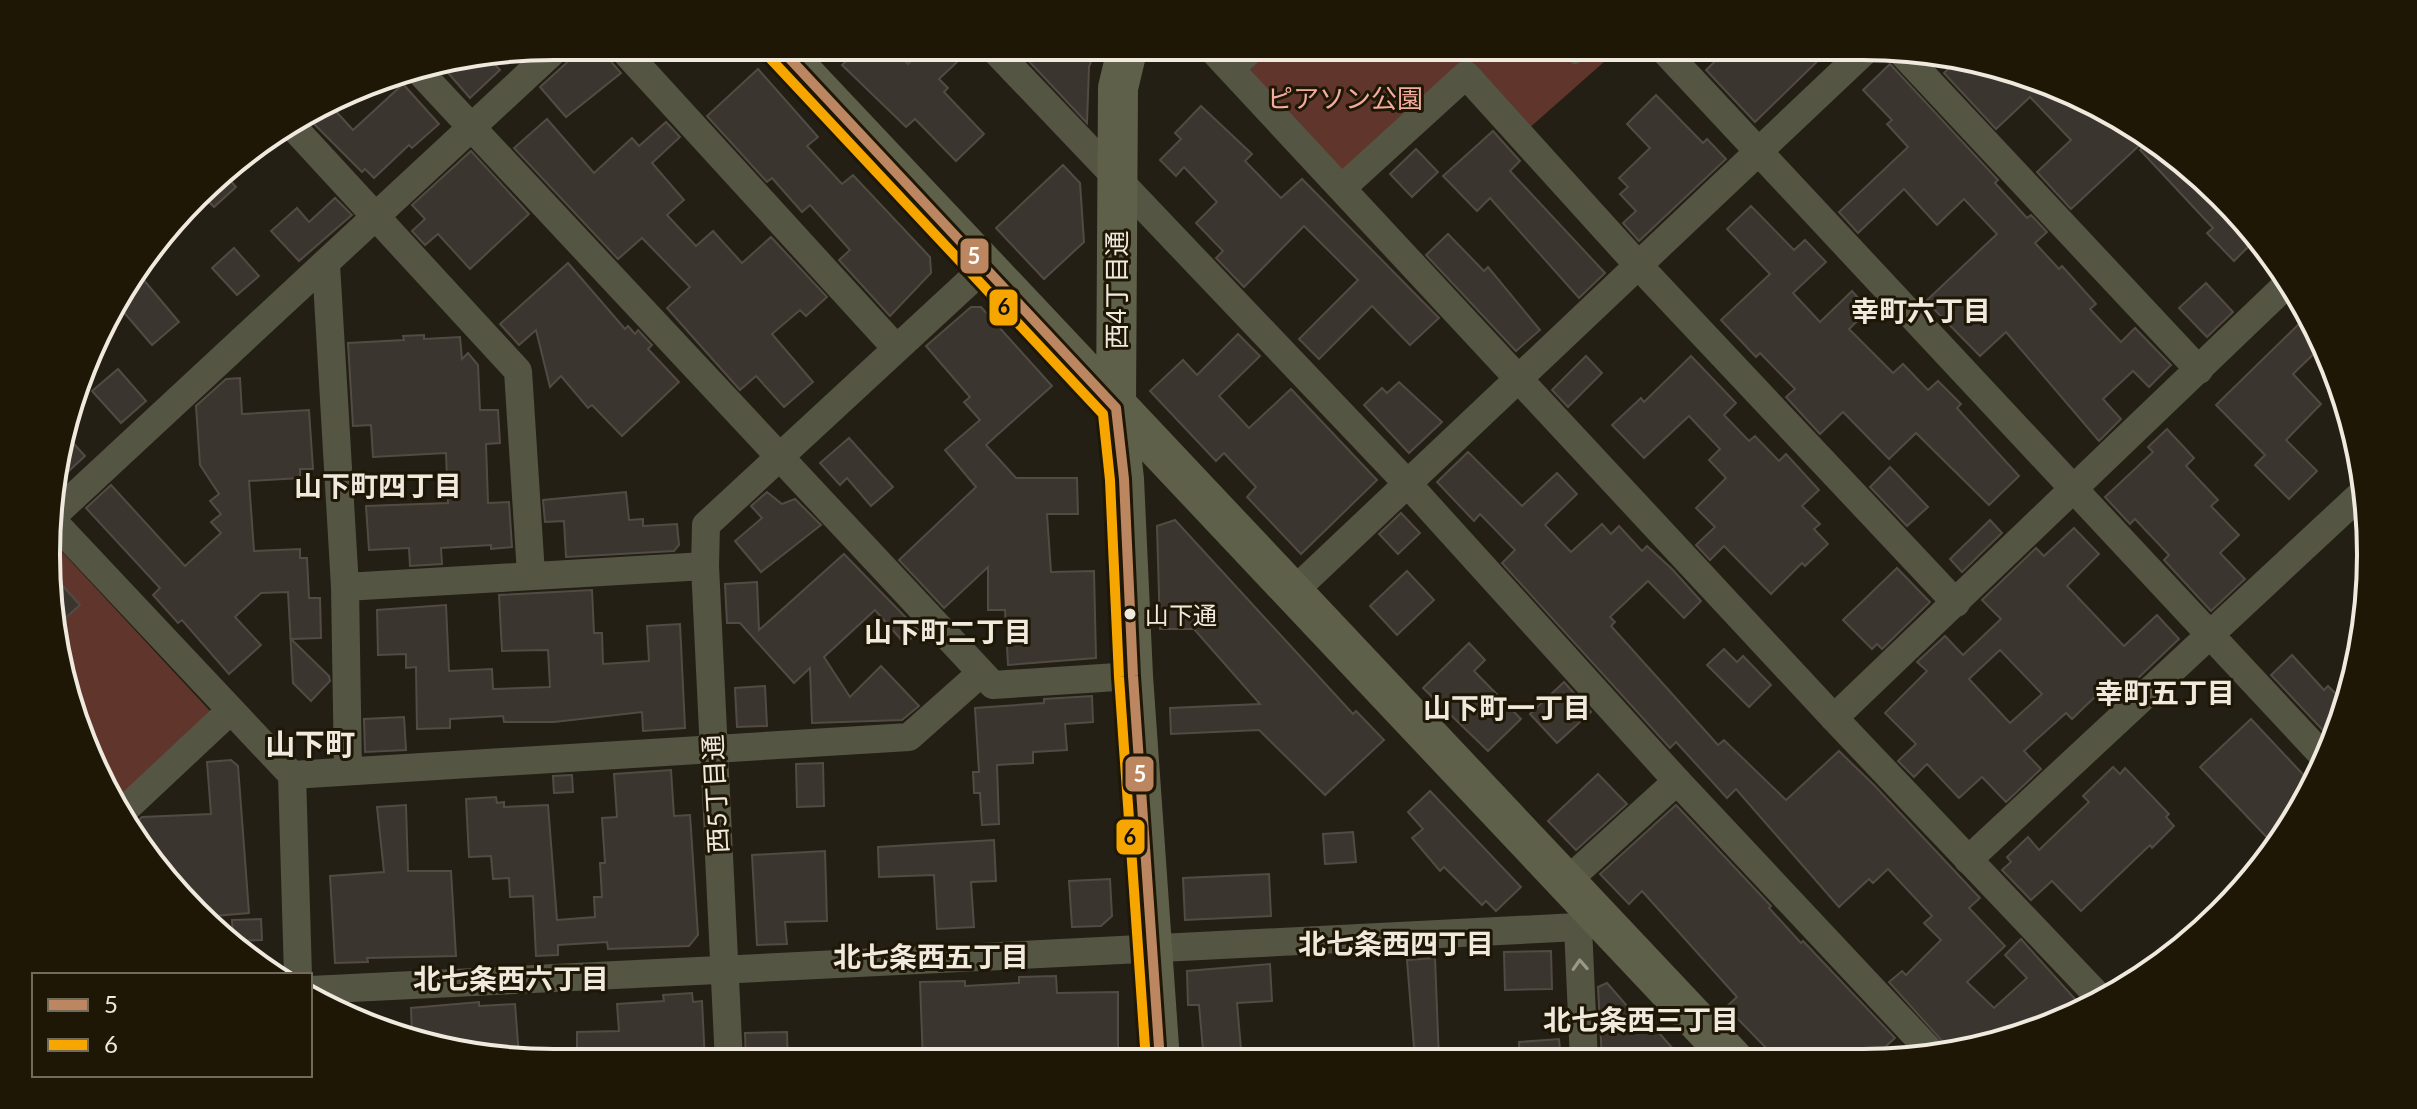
<svg xmlns="http://www.w3.org/2000/svg" width="2417" height="1109" viewBox="0 0 2417 1109" font-family="Lato,'Noto Sans JP',sans-serif">
<style>
.green{fill:#60352c}
.building{fill:#3a352e;stroke:#514b44;stroke-width:2;fill-rule:evenodd}
.lines{fill:none;stroke-linecap:round;stroke-linejoin:round}
.lane{stroke:#545543;stroke-width:14}
.street{stroke:#545543;stroke-width:28}
.secondary{stroke:#5f6049;stroke-width:40}
.bus-1-casing{stroke:#1f1706;stroke-width:16}
.bus-2-casing{stroke:#1f1706;stroke-width:16}
.bus-1{stroke:#bb8660;stroke-width:10}
.bus-2{stroke:#f7a600;stroke-width:10}
.oneway{stroke:#9a9889}
.bus-dot{fill:#efe9de;stroke:#1f1706;stroke-width:3}
.labels{text-anchor:middle;dominant-baseline:central;stroke-width:6;stroke-linejoin:round;paint-order:stroke}
.bus-label{font-size:24px;fill:#efe9de;stroke:#1f1706;text-anchor:start}
.park-label{font-size:26px;fill:#f3ad9f;stroke:#1f1706}
.street-label{font-size:26px;fill:#efe9de;stroke:#1f1706}
.neighbourhood-label{font-size:28px;font-weight:bold;fill:#efe9de;stroke:#1f1706}
.quarter-label{font-size:30px;font-weight:bold;fill:#efe9de;stroke:#1f1706}
.rim{fill:none;stroke:#efe9de;stroke-width:4}
.line-badge{stroke:#1f1706;stroke-width:3}
.badge-label{font-size:22px;text-anchor:middle;font-weight:bold;fill:#fff}
.pale-badge-label{font-size:22px;text-anchor:middle;font-weight:bold;fill:#111}
</style>
<rect width="100%" height="100%" fill="#231f15"/>
<!-- green -->
<g class="green">
<polygon points="1268,46 1622,46 1527,130 1463,60 1342,171 1246,66"/>
<polygon points="53,542 211,712 112,804 50,621"/>
</g>
<!-- building -->
<g class="building">
<polygon points="585,46 603,46 607,57 621,73 566,117 540,87"/>
<polygon points="862,46 890,46 908,64 927,46 942,46 957,62 939,79 948,88 944,92 984,134 956,161 915,119 906,127 842,65"/>
<polygon points="1037,46 1097,46 1089,67 1087,123 1025,57"/>
<polygon points="1731,46 1750,46 1758,54 1766,46 1833,46 1755,122 1706,70"/>
<polygon points="488,57 500,70 470,98 441,65"/>
<polygon points="1890,64 1998,180 1995,183 2027,218 2031,215 2047,232 2035,243 2059,269 2062,266 2096,304 2090,309 2121,342 2135,328 2171,365 2149,387 2133,371 2103,399 2121,419 2099,441 2006,332 1980,356 1926,301 1997,234 1964,199 1937,225 1904,189 1858,233 1839,212 1908,147 1887,124 1892,120 1863,90"/>
<polygon points="1953,64 2057,85 2143,142 2071,209 2037,172 2071,140 2030,97 1996,129 1944,73"/>
<polygon points="758,69 818,137 807,146 842,184 853,175 930,257 931,273 890,316 839,260 850,250 810,205 802,212 772,178 767,182 707,116"/>
<polygon points="403,84 439,124 412,148 409,145 374,178 365,169 362,172 310,120 332,107 353,130"/>
<polygon points="1656,95 1703,143 1707,139 1726,159 1639,241 1623,223 1636,211 1620,194 1628,187 1619,178 1650,148 1627,124"/>
<polygon points="1201,106 1252,154 1245,161 1281,198 1302,179 1439,318 1410,345 1372,306 1319,359 1299,339 1358,280 1304,226 1244,287 1216,258 1223,251 1196,223 1217,202 1184,167 1176,176 1160,160 1181,139 1175,133"/>
<polygon points="547,119 594,173 632,138 639,146 666,122 680,137 652,163 684,200 667,215 696,246 713,231 742,263 771,237 827,297 806,316 800,310 772,334 813,382 784,407 756,376 740,390 667,308 690,287 642,238 618,259 514,148"/>
<polygon points="1493,131 1520,161 1510,171 1605,273 1579,298 1490,198 1477,211 1443,176"/>
<polygon points="2145,144 2222,195 2253,242 2234,261 2207,233 2213,228 2140,150"/>
<polygon points="1416,149 1438,172 1412,197 1390,174"/>
<polygon points="471,151 529,214 470,269 438,234 425,245 412,231 425,219 412,205"/>
<polygon points="1063,165 1080,183 1084,242 1044,279 996,228"/>
<polygon points="222,171 236,187 214,207 201,194"/>
<polygon points="335,198 352,215 299,261 271,231 297,208 309,222"/>
<polygon points="1751,206 1794,250 1805,240 1826,262 1793,293 1820,322 1852,291 1869,310 1849,329 1893,373 1903,364 1928,390 1938,381 1961,404 1957,408 2019,476 1989,505 1916,433 1889,459 1843,412 1820,434 1786,397 1795,389 1760,353 1756,357 1721,320 1770,274 1727,229"/>
<polygon points="1448,234 1484,271 1488,267 1540,330 1516,351 1426,255"/>
<polygon points="234,248 259,276 237,295 212,268"/>
<polygon points="568,263 625,329 628,326 635,334 638,330 652,345 648,349 679,382 622,436 592,405 588,408 561,376 550,387 536,330 519,345 500,324"/>
<polygon points="137,272 179,322 152,345 114,301"/>
<polygon points="2206,283 2233,312 2207,337 2179,308"/>
<polygon points="971,307 981,307 1052,386 986,445 1016,478 1077,478 1078,514 1047,514 1051,572 1094,571 1096,658 1008,665 1005,610 988,610 988,567 944,608 899,560 976,487 945,450 980,420 964,402 970,397 926,346"/>
<polygon points="2305,318 2323,345 2293,374 2321,404 2286,440 2317,471 2289,499 2255,465 2265,455 2216,405"/>
<polygon points="1238,334 1260,356 1219,396 1249,428 1291,389 1377,480 1301,554 1247,497 1256,487 1224,453 1216,461 1150,391 1183,360 1197,375"/>
<polygon points="424,335 424,339 460,337 462,359 468,353 478,365 480,410 498,410 500,443 486,444 488,503 509,502 512,547 491,549 491,545 441,548 442,564 410,566 409,548 369,550 366,506 448,503 446,453 373,457 371,425 353,426 348,343 404,340 403,336"/>
<polygon points="1586,356 1602,373 1568,407 1552,390"/>
<polygon points="1691,356 1736,403 1724,415 1749,441 1755,436 1779,461 1786,454 1819,490 1802,506 1820,524 1814,529 1828,544 1805,566 1802,563 1771,594 1724,546 1710,560 1696,545 1715,527 1696,508 1726,478 1709,460 1720,449 1689,416 1644,458 1612,425 1641,398 1644,402"/>
<polygon points="118,369 146,401 121,423 92,391"/>
<polygon points="240,378 242,414 309,410 313,469 300,469 300,478 249,481 254,551 300,549 300,558 307,558 309,598 320,598 321,638 291,639 329,676 330,681 311,701 293,683 288,592 261,593 235,617 261,645 229,674 182,620 178,623 153,595 160,588 86,508 111,485 185,566 221,533 211,522 221,514 210,501 219,494 200,465 196,406 226,379"/>
<polygon points="1399,382 1442,422 1409,453 1364,405 1382,388 1387,393"/>
<polygon points="2167,429 2194,458 2186,466 2218,500 2211,506 2239,535 2220,553 2245,579 2211,611 2164,560 2169,555 2135,519 2130,524 2105,497 2153,452 2148,447"/>
<polygon points="64,433 85,456 55,484 56,456"/>
<polygon points="849,438 893,487 871,506 847,478 840,485 820,463"/>
<polygon points="1468,452 1522,506 1557,473 1577,494 1545,525 1571,552 1602,524 1611,534 1619,526 1642,551 1647,546 1672,569 1701,601 1684,618 1648,581 1610,617 1615,622 1611,626 1718,745 1724,740 1786,800 1839,751 1874,785 1980,898 1969,908 2005,946 1967,982 1994,1008 2027,978 2005,955 2021,939 2084,1009 2058,1024 2007,1038 1999,1029 1983,1044 1952,1052 1889,982 1902,971 1906,975 1941,940 1924,923 1932,916 1888,869 1873,883 1869,879 1839,907 1736,789 1727,798 1676,742 1670,748 1502,563 1515,550 1480,514 1474,521 1437,482"/>
<polygon points="1890,467 1928,507 1907,526 1870,487"/>
<polygon points="626,492 629,520 643,519 643,526 677,524 679,545 674,551 566,557 564,521 545,522 543,500"/>
<polygon points="767,492 782,504 795,499 821,525 761,572 735,541 762,518 751,506"/>
<polygon points="1401,513 1420,533 1398,554 1379,534"/>
<polygon points="1175,520 1353,714 1356,711 1384,740 1325,795 1259,730 1171,734 1170,708 1260,704 1194,629 1160,629 1157,526"/>
<polygon points="1990,520 2002,533 1962,572 1950,559"/>
<path d="M2074,528L2099,554L2067,586L2124,646L2157,615L2179,639L2113,702L2102,690L2072,719L2066,713L2024,751L2041,769L2006,802L1982,777L1959,798L1927,764L1914,777L1898,761L1916,744L1885,713L1927,671L1917,662L1945,636L1963,655L2001,619L1982,600L2036,548L2044,556ZM2000,650L2042,694L2010,723L1969,679Z"/>
<polygon points="844,554 919,631 905,644 875,610 824,657 850,697 881,666 919,706 902,720 812,723 810,668 794,683 740,623 727,623 725,584 757,582 759,630"/>
<polygon points="1897,568 1930,602 1882,649 1877,644 1872,649 1843,620"/>
<polygon points="1407,571 1434,600 1397,635 1370,606"/>
<polygon points="52,574 80,605 63,620 51,606"/>
<polygon points="592,590 594,633 602,633 603,664 649,661 647,626 680,624 685,728 643,731 642,712 554,722 504,722 503,716 450,719 450,728 417,729 416,667 406,668 406,654 378,655 377,610 446,605 449,671 492,669 493,689 550,687 548,650 502,651 499,595"/>
<polygon points="1469,643 1485,660 1474,671 1521,719 1488,751 1423,688"/>
<polygon points="1724,649 1737,662 1743,656 1771,685 1749,707 1707,665"/>
<polygon points="2292,655 2324,690 2328,686 2342,700 2334,742 2271,675"/>
<polygon points="1564,682 1591,712 1557,743 1530,714"/>
<polygon points="765,686 767,726 737,727 735,688"/>
<polygon points="1092,696 1093,722 1065,724 1067,750 1033,752 1033,763 997,765 999,824 982,825 980,793 974,793 973,772 979,772 975,708 1044,703 1044,699"/>
<polygon points="404,717 406,750 365,752 364,719"/>
<polygon points="2251,719 2312,784 2276,847 2200,767"/>
<polygon points="231,760 238,766 249,913 203,917 132,826 142,817 211,814 207,762"/>
<polygon points="823,763 824,806 797,807 796,764"/>
<polygon points="2113,767 2120,774 2125,768 2169,814 2166,817 2174,826 2152,848 2150,845 2081,911 2052,881 2031,900 2002,870 2011,862 2007,857 2028,837 2039,850 2089,802 2083,796"/>
<polygon points="671,770 674,816 690,815 698,935 689,946 608,949 607,942 558,945 558,955 536,956 533,896 510,897 509,878 493,879 491,856 469,857 466,799 496,797 497,803 504,802 504,807 548,805 557,920 595,917 594,897 602,897 600,863 605,863 602,818 617,817 614,774"/>
<polygon points="1598,774 1627,804 1576,850 1548,821"/>
<polygon points="572,775 573,792 554,793 553,776"/>
<polygon points="1430,791 1521,887 1496,911 1486,901 1482,905 1444,867 1440,871 1412,838 1423,829 1408,812"/>
<polygon points="406,805 408,871 451,871 456,956 367,958 368,962 335,963 330,876 384,872 377,807"/>
<polygon points="1676,805 1771,906 1769,908 1801,943 1803,941 1895,1038 1872,1059 1777,1059 1726,1007 1737,997 1642,891 1629,904 1600,874"/>
<polygon points="1353,832 1356,862 1325,864 1323,834"/>
<polygon points="994,840 996,881 971,882 974,927 937,929 934,875 879,877 878,847"/>
<polygon points="825,851 827,921 785,922 787,944 757,945 752,855"/>
<polygon points="1269,874 1271,916 1185,920 1183,878"/>
<polygon points="1110,879 1112,916 1101,926 1072,927 1069,881"/>
<polygon points="261,919 262,940 233,941 232,920"/>
<polygon points="1551,951 1552,989 1505,990 1504,952"/>
<polygon points="1435,958 1439,1060 1415,1060 1407,960"/>
<polygon points="1270,964 1272,1001 1237,1003 1242,1061 1204,1061 1199,1005 1188,1005 1187,971"/>
<polygon points="1056,976 1057,993 1118,992 1118,1059 923,1062 920,982 965,981 965,986 1019,983 1019,977"/>
<polygon points="1607,983 1648,1030 1653,1026 1682,1059 1602,1060 1598,987"/>
<polygon points="692,993 693,1002 702,1001 705,1062 679,1063 679,1059 577,1063 577,1032 619,1031 617,1004 664,1001 663,995"/>
<polygon points="479,1002 479,1006 515,1004 519,1056 412,1035 411,1008"/>
<polygon points="787,1032 788,1062 746,1062 745,1033"/>
<polygon points="1559,1039 1561,1060 1520,1060 1519,1042"/>
</g>
<g class="lines">
<!-- lane -->
<polyline class="lane" points="1575,57 1589,46"/>
<!-- street -->
<g class="street">
<polyline points="620,46 896,348"/>
<polyline points="991,46 1406,482 1677,781 1936,1057"/>
<polyline points="1209,46 1834,718 2101,999"/>
<polyline points="1660,46 2326,759"/>
<polyline points="1903,54 2199,370"/>
<polyline points="1231,68 1255,46"/>
<polyline points="417,69 993,685 1133,676"/>
<polyline points="295,129 518,371 531,574"/>
<polyline points="1342,188 1466,75 1638,265 1956,603"/>
<polyline points="326,264 345,587 348,771"/>
<polyline points="54,515 559,46"/>
<polyline points="54,522 292,775 298,975"/>
<polyline points="345,587 705,566"/>
<polyline points="1294,591 1869,47"/>
<polyline points="1834,718 2284,287"/>
<polyline points="292,775 909,737 981,673"/>
<polyline points="119,815 230,711"/>
<polyline points="1968,860 2359,496"/>
<polyline points="1566,882 1677,781"/>
<polyline points="1578,927 1584,1060"/>
<path d="M310,990C733,966 1155,952 1578,927L1594,911"/>
<polyline points="729,1062 705,566 706,525 985,267"/>
</g>
<!-- secondary -->
<g class="secondary">
<polyline points="778,46 1733,1059"/>
<polyline points="1128,46 1118,88 1116,408 1124,479 1133,676 1160,1061"/>
</g>
<!-- bus-1 casing -->
<g class="bus-1-casing">
<polyline id="bus-1" points="778,46 1116,408 1124,479 1133,676 1160,1061"/>
</g>
<!-- bus-2 casing -->
<g class="bus-2-casing">
<polyline id="bus-2" points="768,56 1103,414 1110,480 1119,677 1146,1061"/>
</g>
<!-- bus-1 -->
<use href="#bus-1" class="bus-1"/>
<!-- bus-2 -->
<use href="#bus-2" class="bus-2"/>
</g>
<!-- one-way arrows -->
<defs><path id="oneway-chevron" d="M-2-3.5L2.5 0L-2 3.5" fill="none" stroke-width="1.6" stroke-linecap="round" stroke-linejoin="round" transform="scale(2)"/></defs>
<use class="oneway" href="#oneway-chevron" transform="translate(1580 965) rotate(-93)"/>
<!-- markers -->
<circle class="bus-dot" cx="1130" cy="614" r="7"/>
<g class="labels">
<!-- bus labels -->
<g class="bus-label">
<text x="1145" y="614">山下通</text>
</g>
<!-- park labels -->
<g class="park-label">
<text x="1345" y="98">ピアソン公園</text>
</g>
<!-- street labels -->
<g class="street-label">
<text transform="translate(1116 290) rotate(-90)">西4丁目通</text>
<text transform="translate(715 794) rotate(-93)">西5丁目通</text>
</g>
<!-- neighbourhood labels -->
<g class="neighbourhood-label">
<text x="1921" y="310">幸町六丁目</text>
<text x="378" y="485">山下町四丁目</text>
<text x="948" y="631">山下町二丁目</text>
<text x="2165" y="692">幸町五丁目</text>
<text x="1507" y="707">山下町一丁目</text>
<text x="1396" y="943">北七条西四丁目</text>
<text x="931" y="956">北七条西五丁目</text>
<text x="511" y="978">北七条西六丁目</text>
<text x="1641" y="1019">北七条西三丁目</text>
</g>
<!-- quarter labels -->
<g class="quarter-label">
<text x="310" y="743">山下町</text>
</g>
</g>
<!-- crop -->
<path d="M0 0H2417V1109H0ZM554 60H1863A494 494 0 0 1 2357 554V555A494 494 0 0 1 1863 1049H554A494 494 0 0 1 60 555V554A494 494 0 0 1 554 60Z" fill="#1f1706" fill-rule="evenodd"/>
<path class="rim" d="M554 60H1863A494 494 0 0 1 2357 554V555A494 494 0 0 1 1863 1049H554A494 494 0 0 1 60 555V554A494 494 0 0 1 554 60Z"/>
<g class="line-badge">
<rect x="959" y="237" width="31" height="38" rx="8" fill="#bb8660"/>
<rect x="988" y="288" width="31" height="39" rx="8" fill="#f7a600"/>
<rect x="1124" y="755" width="31" height="38" rx="8" fill="#bb8660"/>
<rect x="1115" y="818" width="31" height="38" rx="8" fill="#f7a600"/>
</g>
<g class="badge-label">
<text x="974" y="264">5</text>
<text x="1140" y="782">5</text>
</g>
<g class="pale-badge-label">
<text x="1004" y="315">6</text>
<text x="1130" y="845">6</text>
</g>
<!-- legend -->
<rect x="32" y="973" width="280" height="104" fill="#1f1706" stroke="#726b5c" stroke-width="2"/>
<rect x="48" y="999" width="40" height="12" fill="#bb8660" stroke="#726b5c" stroke-width="2"/>
<text x="104" y="1013" font-size="24" fill="#efe9de">5</text>
<rect x="48" y="1039" width="40" height="12" fill="#f7a600" stroke="#726b5c" stroke-width="2"/>
<text x="104" y="1053" font-size="24" fill="#efe9de">6</text>
</svg>
